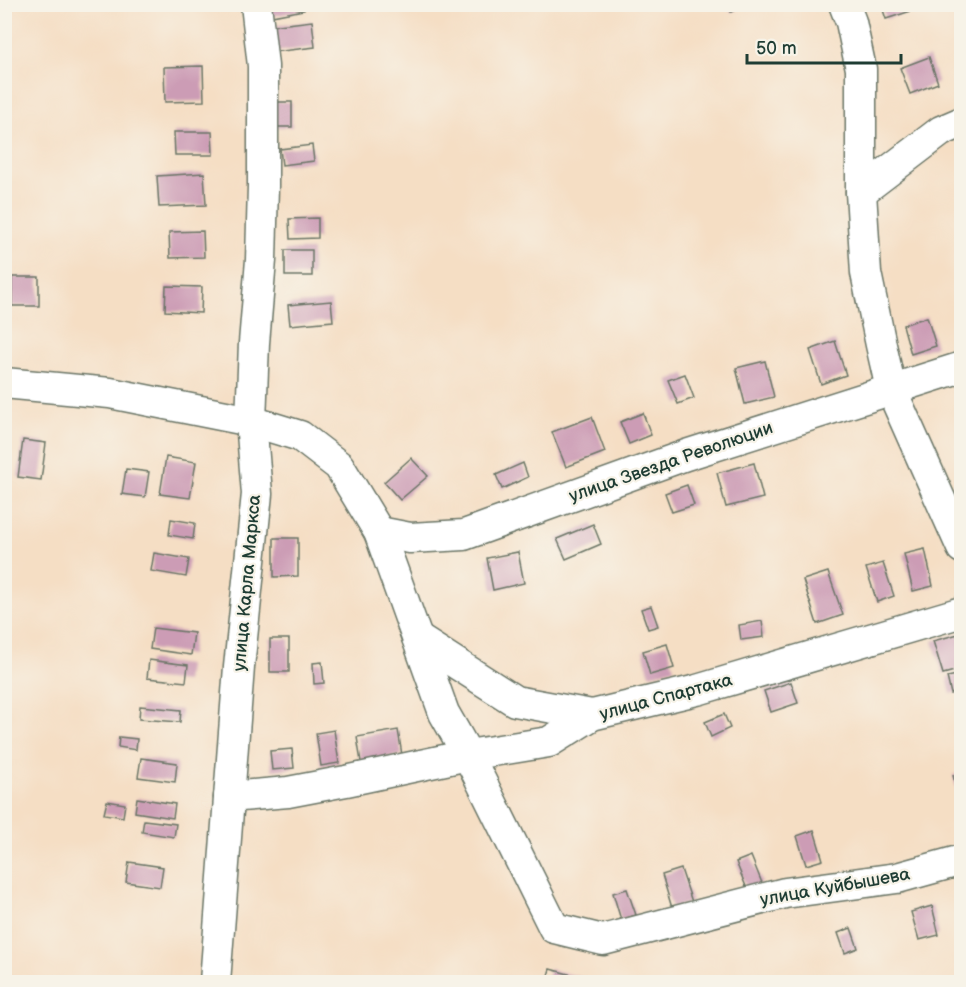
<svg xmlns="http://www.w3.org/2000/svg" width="966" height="987" viewBox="0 0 966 987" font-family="'Balsamiq Sans',sans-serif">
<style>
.building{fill:#cc9cb5}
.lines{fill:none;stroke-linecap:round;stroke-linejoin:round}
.minor-casing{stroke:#6a7566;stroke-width:33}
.minor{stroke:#fff;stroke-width:30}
.labels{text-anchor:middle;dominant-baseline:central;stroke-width:4.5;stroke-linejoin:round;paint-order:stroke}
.street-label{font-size:18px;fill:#1f3d34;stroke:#f7f3e8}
</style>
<rect width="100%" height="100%" fill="#f7f3e8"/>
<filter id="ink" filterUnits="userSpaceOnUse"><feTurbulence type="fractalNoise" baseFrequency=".0167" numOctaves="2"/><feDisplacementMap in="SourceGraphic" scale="12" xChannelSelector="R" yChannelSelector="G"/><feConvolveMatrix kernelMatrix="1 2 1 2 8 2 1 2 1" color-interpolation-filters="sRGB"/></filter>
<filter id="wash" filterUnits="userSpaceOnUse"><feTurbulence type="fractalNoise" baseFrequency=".008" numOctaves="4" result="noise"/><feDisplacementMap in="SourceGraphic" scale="24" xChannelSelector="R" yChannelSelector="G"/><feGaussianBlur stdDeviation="1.35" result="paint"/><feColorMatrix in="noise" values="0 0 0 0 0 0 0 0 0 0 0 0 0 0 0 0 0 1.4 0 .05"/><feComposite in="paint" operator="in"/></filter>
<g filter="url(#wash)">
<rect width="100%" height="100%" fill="#f5dec4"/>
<g id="blocks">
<!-- building -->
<g class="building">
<polygon points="270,4 304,4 304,10 272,16"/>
<polygon points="728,4 748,4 731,12"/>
<polygon points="881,4 909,4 911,11 886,19"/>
<polygon points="312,21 315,47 274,52 271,26"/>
<polygon points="929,57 938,83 910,94 900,68"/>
<polygon points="203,66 204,101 165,102 164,67"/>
<polygon points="272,102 292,102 292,127 271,127"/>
<polygon points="174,132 212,132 213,155 175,155"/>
<polygon points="312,145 314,161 282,165 280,149"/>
<polygon points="204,173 206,205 159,207 157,176"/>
<polygon points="318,218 318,238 290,239 289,219"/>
<polygon points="203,231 204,257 170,258 169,232"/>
<rect x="285" y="250" width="27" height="26"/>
<rect x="12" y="277" width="27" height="29"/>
<polygon points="166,286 202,287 201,313 165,311"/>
<polygon points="331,301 333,321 290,325 288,305"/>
<polygon points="927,317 936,346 911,354 903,325"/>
<polygon points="835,341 846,375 821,384 810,350"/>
<polygon points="765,361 774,397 745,404 736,368"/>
<polygon points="685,374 694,398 678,404 668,380"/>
<polygon points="643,413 651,435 629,444 620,422"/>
<polygon points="592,417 605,452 566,467 552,432"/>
<polygon points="23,440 46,443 41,480 18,477"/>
<polygon points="166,457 196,462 190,498 160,494"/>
<polygon points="411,458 428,476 400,500 384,482"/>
<polygon points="523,463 528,477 502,489 496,475"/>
<polygon points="754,463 763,498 726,507 717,473"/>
<polygon points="126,469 149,472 145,497 122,494"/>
<polygon points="687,485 694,505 672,512 665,493"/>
<polygon points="171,519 195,523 193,539 169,535"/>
<polygon points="593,524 601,544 566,559 557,539"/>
<polygon points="274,538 298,538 298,576 274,577"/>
<polygon points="925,549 933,586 913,591 904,554"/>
<polygon points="518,552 524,583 493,590 487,558"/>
<polygon points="154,553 189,559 186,577 151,571"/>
<polygon points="883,563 894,596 877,602 866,568"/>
<polygon points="828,572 843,615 817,624 803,580"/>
<polygon points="651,606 658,626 648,629 641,609"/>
<polygon points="762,621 764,637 741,640 739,625"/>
<polygon points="153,628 194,633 191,655 150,649"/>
<polygon points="962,633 962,669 943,674 933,641"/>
<rect x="270" y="639" width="19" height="33"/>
<polygon points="667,644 674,668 650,675 643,651"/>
<polygon points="149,660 188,665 186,682 147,678"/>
<polygon points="322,662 324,683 314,684 313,663"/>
<polygon points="962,674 962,691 951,694 947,677"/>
<polygon points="791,682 798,703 771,712 764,691"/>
<polygon points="140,706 181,710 180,722 139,719"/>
<polygon points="724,714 730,728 711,737 705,722"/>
<polygon points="334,730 339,763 321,766 316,733"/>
<polygon points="398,730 402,755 361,762 357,737"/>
<polygon points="119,737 137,739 136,750 118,747"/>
<polygon points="292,749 294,768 272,770 270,751"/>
<polygon points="141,758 177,763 175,782 138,777"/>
<polygon points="962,773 962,807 961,807 953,775"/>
<polygon points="137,798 175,804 173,818 135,812"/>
<polygon points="107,801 125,804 123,817 104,814"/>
<polygon points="144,820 176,824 174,837 142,832"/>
<polygon points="814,830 823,860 806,865 797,836"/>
<polygon points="751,856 762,883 747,889 736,862"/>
<polygon points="129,862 163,867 160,887 126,882"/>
<polygon points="681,869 692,902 672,908 662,875"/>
<polygon points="627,889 636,915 621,920 613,893"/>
<polygon points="932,906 939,935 919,940 911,912"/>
<polygon points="851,928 858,948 845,953 838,933"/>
<polygon points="550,969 587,979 586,982 546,982"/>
</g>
</g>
</g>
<g filter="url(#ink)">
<use href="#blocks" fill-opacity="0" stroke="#6a7566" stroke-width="1.5"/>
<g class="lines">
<!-- minor casing -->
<g class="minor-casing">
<g id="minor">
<polyline points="844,4 851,22 861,69 861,192 866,273 881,345 891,389 962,548"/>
<polyline points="861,192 941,131 962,122"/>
<polyline points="4,383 110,393 251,421 300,436 339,466 379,532 444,713 468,755 554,928 603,940 785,893 897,878 962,860"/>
<polyline points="379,532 410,538 464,535 686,455 962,367"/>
<polyline points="418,639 515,701 592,715"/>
<polyline points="229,797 288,792 346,781 468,755 549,742 592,715 697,690 962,612"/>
<polyline points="215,982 239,667 257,494 251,421 254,343 261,260 263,186 263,66 256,4"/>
</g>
</g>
<!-- minor -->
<use href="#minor" class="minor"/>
</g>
</g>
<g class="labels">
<!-- street labels -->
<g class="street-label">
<text transform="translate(671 462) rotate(-19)">улица Звезда Революции</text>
<text transform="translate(247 583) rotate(-85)">улица Карла Маркса</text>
<text transform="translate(666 697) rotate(-15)">улица Спартака</text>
<text transform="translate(835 887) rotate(-10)">улица Куйбышева</text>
</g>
</g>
<!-- margin -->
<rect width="966" height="987" fill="none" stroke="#f7f3e8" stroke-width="24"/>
<!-- scale -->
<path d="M747 54v9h154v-9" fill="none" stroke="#1f3d34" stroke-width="3"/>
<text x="756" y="54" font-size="18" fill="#1f3d34" stroke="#f7f3e8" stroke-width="4.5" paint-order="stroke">50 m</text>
</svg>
